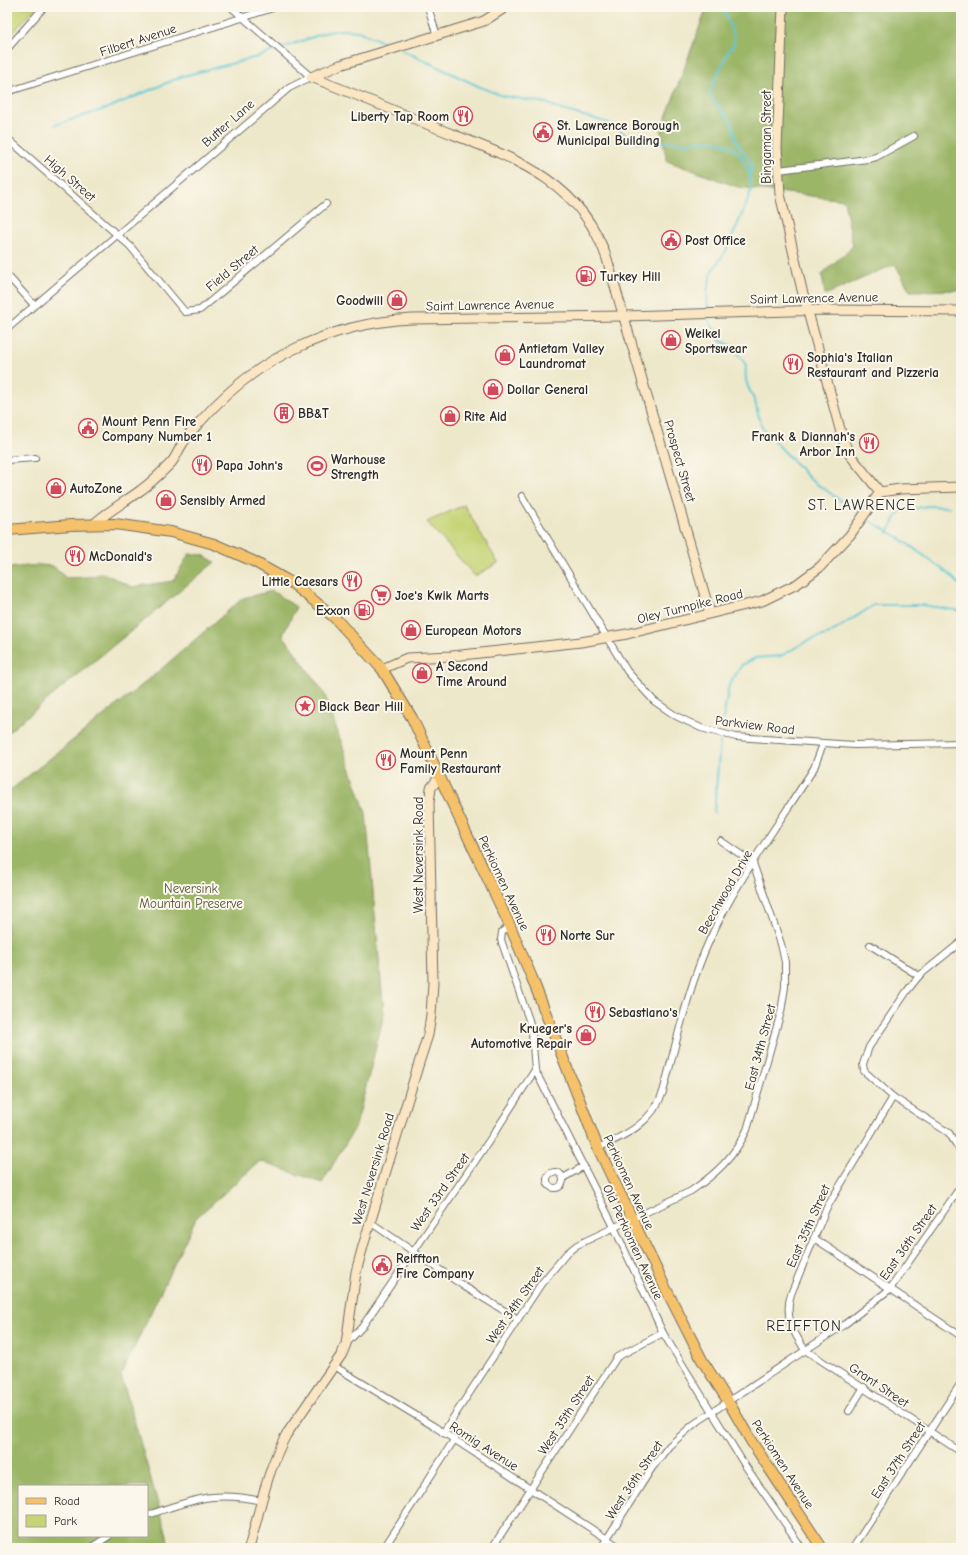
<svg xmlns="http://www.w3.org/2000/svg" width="968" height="1555" viewBox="0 0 968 1555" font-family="'Comic Neue',sans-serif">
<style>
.green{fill:#c6d476;stroke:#788050}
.forest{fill:#9cb667;stroke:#647049;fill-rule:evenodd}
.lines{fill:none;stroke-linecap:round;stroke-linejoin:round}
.stream{stroke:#5cc7d6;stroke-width:2}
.street-casing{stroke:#6f6d63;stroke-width:8}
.secondary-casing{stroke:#6f6d63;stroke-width:11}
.primary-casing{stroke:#6f6d63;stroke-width:12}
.street{stroke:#fff;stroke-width:6}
.secondary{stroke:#fbe6c4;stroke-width:9}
.primary{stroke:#f5c16b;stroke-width:10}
.labels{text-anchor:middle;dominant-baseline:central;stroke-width:4;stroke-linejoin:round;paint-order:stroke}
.street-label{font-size:13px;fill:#2b2b2b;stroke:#fbf7ec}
.poi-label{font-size:13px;font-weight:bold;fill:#2b2b2b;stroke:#fbf7ec;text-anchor:start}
.park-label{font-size:13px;fill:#52553e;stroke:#fbf7ec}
.quarter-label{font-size:15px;letter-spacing:1px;fill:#2b2b2b;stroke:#fbf7ec}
</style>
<rect width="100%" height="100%" fill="#fbf7ec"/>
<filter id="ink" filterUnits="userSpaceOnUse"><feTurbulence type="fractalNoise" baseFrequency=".025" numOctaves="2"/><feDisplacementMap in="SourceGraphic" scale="8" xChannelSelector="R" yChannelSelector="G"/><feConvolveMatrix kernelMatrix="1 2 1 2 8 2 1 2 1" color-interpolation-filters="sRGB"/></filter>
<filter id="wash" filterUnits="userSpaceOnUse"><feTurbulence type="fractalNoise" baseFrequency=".012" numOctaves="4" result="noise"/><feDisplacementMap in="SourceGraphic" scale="16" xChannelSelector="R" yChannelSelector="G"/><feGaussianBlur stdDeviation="0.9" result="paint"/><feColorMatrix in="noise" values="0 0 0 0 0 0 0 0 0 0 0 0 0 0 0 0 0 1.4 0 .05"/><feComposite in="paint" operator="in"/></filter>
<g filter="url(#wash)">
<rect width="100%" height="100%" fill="#eee8cb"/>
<!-- green -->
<g class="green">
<polygon points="7,7 36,7 7,39"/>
<polygon points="464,505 498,563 475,576 427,522"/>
</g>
<!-- forest -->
<g class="forest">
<polygon points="707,7 961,7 961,290 910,291 895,264 825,295 822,274 853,246 844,200 738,187 667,161 661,131"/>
<polygon points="189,554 203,555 215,562 7,733 7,568 39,565 53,566 66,578 89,577 103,573 132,587 173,581"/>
<path d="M272,591L296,607L283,635L324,693L366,813L384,1015L356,1126L322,1183L260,1161L196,1218L121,1375L167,1535L169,1548H7V793L152,677L243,598ZM19,1486H147V1536H19Z"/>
</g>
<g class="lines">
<!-- stream -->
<g class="stream">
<polyline points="402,50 480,87 503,96 546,103 562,110 609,123 636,142 677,142 684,144 693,141 717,141 730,146 741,156 750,175"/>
<polyline points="55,125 108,108 183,76 257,57 324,33 340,30 358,31 392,46"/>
<path d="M708,311L707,291L712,271L726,251L746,205L751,190L750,175L752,164L737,143L732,123L710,96C712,79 724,65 729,49L733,48L734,37L724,10L725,7"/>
<path d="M707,317L721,341L732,346L746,365C744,388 750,387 756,405C758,414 759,422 764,430L811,480L860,514"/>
<polyline points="865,518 898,537 949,574 961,586"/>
<polyline points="888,533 899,512 927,506 949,507"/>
<polyline points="722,725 729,685 742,665 755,658 781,656 807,641 829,634 874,605 922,605 961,611"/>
<polyline points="714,813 720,742"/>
</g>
</g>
</g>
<g filter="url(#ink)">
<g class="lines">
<!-- street casing -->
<g class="street-casing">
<g id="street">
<polyline points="428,7 437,36"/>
<polyline points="7,49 44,7"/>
<polyline points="7,92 276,7"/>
<polyline points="7,138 130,246 185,312 200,310 326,204"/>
<polyline points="778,170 868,159 876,157 914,136"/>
<polyline points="7,275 34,305"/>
<polyline points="7,329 289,88 311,77 231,7"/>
<polyline points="7,460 35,458"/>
<polyline points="522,496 627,671 654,701 676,716 701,728 736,737 854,745 961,743"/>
<polyline points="510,926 502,932 501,940 529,1020 532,1033 535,1070 614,1227 663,1333 744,1464 802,1548"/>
<polyline points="961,942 919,976 907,991 869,1047 863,1064 864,1071 893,1097 949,1133 961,1152"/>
<polyline points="870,945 919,976"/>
<path d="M893,1097L826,1209L791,1294C784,1316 793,1332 805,1350L961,1452"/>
<path d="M598,1148C626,1135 652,1123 663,1092C677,1041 688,987 710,939C736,881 780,822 814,768L823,744"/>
<circle cx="555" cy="1180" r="8"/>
<polyline points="563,1178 584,1166"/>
<polyline points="370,1222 465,1287 518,1319"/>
<polyline points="814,1238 961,1336"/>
<polyline points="346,1344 362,1327 493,1135 535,1070"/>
<polyline points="334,1366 435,1427 621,1548"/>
<polyline points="849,1411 864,1387"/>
<path d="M443,1433L541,1284L567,1253L577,1245L691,1191C716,1174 734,1157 747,1130L781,1012L785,987V962L781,944L753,863L721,841"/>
<path d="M147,1515C194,1500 212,1490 262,1501"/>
<polyline points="90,1548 109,1536"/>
<polyline points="384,1548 454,1440"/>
<polyline points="492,1548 617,1357 663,1333"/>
<polyline points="601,1548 652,1468 669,1446 694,1424 845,1324 890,1289 961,1186"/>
<polyline points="853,1548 961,1383"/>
</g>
</g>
<!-- secondary casing -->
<g class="secondary-casing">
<g id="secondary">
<polyline points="783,7 777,148 780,194 802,290 843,440 850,455 880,492"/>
<path d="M311,77C352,93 393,110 434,127C507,156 580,177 607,259L710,613"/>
<polyline points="311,77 340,65 484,21 506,7"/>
<path d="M94,524C108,511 125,502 141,490C151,483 161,473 170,464C176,458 178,450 183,443C187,436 194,428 200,422C254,359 330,323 412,319L624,316L825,310L961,311"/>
<polyline points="382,669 407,658 452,656 581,642 627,634 762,601 797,584 820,567 850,535 880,492 900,489 961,487"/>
<path d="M249,1548C260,1510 267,1470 286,1435L342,1354L346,1344L356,1272L363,1246L419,1063L428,1035L431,1015L433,983L429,803L431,788L439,777"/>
</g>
</g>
<!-- primary casing -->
<g class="primary-casing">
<polyline id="primary" points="7,530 71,525 115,524 171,532 214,544 253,561 292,583 334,617 382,669 412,718 510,926 532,978 598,1148 665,1287 702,1360 728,1401 751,1441 822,1548"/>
</g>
<!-- street -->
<use href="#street" class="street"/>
<!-- secondary -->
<use href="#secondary" class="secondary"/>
<!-- primary -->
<use href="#primary" class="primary"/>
</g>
</g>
<!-- icons -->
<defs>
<g id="restaurant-ring" transform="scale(1)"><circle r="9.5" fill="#fbf7ec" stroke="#d1495b" stroke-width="1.5"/><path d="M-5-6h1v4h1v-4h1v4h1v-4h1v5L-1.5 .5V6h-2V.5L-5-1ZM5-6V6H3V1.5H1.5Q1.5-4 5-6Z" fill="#d1495b"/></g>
<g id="civic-ring" transform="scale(1)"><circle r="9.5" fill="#fbf7ec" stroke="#d1495b" stroke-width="1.5"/><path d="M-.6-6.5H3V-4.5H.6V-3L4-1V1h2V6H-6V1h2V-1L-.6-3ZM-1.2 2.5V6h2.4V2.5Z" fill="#d1495b"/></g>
<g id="fuel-ring" transform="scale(1)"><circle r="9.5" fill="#fbf7ec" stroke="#d1495b" stroke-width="1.5"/><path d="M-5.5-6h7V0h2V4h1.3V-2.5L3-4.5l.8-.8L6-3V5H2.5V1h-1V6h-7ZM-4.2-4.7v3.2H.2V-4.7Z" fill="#d1495b"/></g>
<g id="shop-ring" transform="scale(1)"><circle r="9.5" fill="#fbf7ec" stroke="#d1495b" stroke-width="1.5"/><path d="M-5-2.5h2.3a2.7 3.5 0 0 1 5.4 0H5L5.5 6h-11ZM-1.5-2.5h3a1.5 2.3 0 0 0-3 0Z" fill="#d1495b"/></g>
<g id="building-ring" transform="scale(1)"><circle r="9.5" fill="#fbf7ec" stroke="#d1495b" stroke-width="1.5"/><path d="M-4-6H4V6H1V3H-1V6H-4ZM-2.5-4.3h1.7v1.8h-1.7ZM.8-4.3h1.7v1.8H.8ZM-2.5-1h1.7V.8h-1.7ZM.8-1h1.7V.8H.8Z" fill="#d1495b"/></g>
<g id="stadium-ring" transform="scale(1)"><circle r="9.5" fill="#fbf7ec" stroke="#d1495b" stroke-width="1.5"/><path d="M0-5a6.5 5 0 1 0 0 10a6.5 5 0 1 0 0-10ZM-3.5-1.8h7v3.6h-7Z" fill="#d1495b"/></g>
<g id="supermarket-ring" transform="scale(1)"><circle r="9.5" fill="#fbf7ec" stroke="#d1495b" stroke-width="1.5"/><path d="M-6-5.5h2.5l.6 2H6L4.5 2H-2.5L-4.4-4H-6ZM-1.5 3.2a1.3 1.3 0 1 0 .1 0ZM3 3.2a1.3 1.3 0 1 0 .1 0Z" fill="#d1495b"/></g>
<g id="sight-ring" transform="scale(1)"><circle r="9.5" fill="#fbf7ec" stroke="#d1495b" stroke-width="1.5"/><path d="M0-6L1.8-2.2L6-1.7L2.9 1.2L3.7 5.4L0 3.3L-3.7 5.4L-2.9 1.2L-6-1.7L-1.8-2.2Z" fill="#d1495b"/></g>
</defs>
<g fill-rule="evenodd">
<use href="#restaurant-ring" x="463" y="116"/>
<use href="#civic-ring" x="543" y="132"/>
<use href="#civic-ring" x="671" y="240"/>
<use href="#fuel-ring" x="586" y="276"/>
<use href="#shop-ring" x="397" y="300"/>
<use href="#shop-ring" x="671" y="340"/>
<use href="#shop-ring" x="505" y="355"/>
<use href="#restaurant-ring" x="793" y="364"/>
<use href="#shop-ring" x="493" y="389"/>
<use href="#building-ring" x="284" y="413"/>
<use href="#shop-ring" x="450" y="416"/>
<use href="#civic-ring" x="88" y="428"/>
<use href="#restaurant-ring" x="869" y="443"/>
<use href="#restaurant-ring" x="202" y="465"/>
<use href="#stadium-ring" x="317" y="466"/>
<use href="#shop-ring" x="56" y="488"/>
<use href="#shop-ring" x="166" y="500"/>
<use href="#restaurant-ring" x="75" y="556"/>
<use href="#restaurant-ring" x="352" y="581"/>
<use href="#supermarket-ring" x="381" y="595"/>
<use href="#fuel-ring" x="364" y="610"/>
<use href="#shop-ring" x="411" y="630"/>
<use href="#shop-ring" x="422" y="673"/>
<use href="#sight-ring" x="305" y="706"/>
<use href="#restaurant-ring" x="386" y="760"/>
<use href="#restaurant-ring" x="546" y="935"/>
<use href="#restaurant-ring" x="595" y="1012"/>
<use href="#shop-ring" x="586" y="1035"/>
<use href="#civic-ring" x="382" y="1265"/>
</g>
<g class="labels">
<!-- street labels -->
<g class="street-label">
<text transform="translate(138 40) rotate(-18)">Filbert Avenue</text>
<text transform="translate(228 123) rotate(-41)">Butter Lane</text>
<text transform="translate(766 137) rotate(-90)">Bingaman Street</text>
<text transform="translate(70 178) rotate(41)">High Street</text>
<text transform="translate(232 268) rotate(-40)">Field Street</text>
<text transform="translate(814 298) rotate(-1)">Saint Lawrence Avenue</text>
<text transform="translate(490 305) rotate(-1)">Saint Lawrence Avenue</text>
<text transform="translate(680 461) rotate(74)">Prospect Street</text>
<text transform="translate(690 606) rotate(-14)">Oley Turnpike Road</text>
<text transform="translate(755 725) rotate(7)">Parkview Road</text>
<text transform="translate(418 855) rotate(-90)">West Neversink Road</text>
<text transform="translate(504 883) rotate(65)">Perkiomen Avenue</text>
<text transform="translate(725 892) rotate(-60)">Beechwood Drive</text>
<text transform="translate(760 1047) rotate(-75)">East 34th Street</text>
<text transform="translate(373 1169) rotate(-73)">West Neversink Road</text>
<text transform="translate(629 1182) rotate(65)">Perkiomen Avenue</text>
<text transform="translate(440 1192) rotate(-55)">West 33rd Street</text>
<text transform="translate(808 1226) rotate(-66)">East 35th Street</text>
<text transform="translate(633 1242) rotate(65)">Old Perkiomen Avenue</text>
<text transform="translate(908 1242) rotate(-55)">East 36th Street</text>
<text transform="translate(515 1305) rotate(-55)">West 34th Street</text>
<text transform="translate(879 1385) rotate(34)">Grant Street</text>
<text transform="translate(566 1415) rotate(-57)">West 35th Street</text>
<text transform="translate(484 1446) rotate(33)">Romig Avenue</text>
<text transform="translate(898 1460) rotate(-57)">East 37th Street</text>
<text transform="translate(783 1464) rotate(57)">Perkiomen Avenue</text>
<text transform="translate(634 1480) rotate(-56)">West 36th Street</text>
</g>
<!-- poi labels -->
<g class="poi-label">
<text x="449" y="116" text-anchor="end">Liberty Tap Room</text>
<text x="557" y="125">St. Lawrence Borough<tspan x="557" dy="15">Municipal Building</tspan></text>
<text x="685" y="240">Post Office</text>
<text x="600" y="276">Turkey Hill</text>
<text x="383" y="300" text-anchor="end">Goodwill</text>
<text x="685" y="333">Weikel<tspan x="685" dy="15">Sportswear</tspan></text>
<text x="519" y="348">Antietam Valley<tspan x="519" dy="15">Laundromat</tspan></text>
<text x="807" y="357">Sophia's Italian<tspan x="807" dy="15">Restaurant and Pizzeria</tspan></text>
<text x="507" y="389">Dollar General</text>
<text x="298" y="413">BB&amp;T</text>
<text x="464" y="416">Rite Aid</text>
<text x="102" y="421">Mount Penn Fire<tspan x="102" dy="15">Company Number 1</tspan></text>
<text x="855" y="436" text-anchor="end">Frank &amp; Diannah's<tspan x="855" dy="15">Arbor Inn</tspan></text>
<text x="331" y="459">Warhouse<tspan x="331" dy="15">Strength</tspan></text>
<text x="216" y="465">Papa John's</text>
<text x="70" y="488">AutoZone</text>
<text x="180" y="500">Sensibly Armed</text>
<text x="89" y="556">McDonald's</text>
<text x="338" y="581" text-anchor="end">Little Caesars</text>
<text x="395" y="595">Joe's Kwik Marts</text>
<text x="350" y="610" text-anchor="end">Exxon</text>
<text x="425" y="630">European Motors</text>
<text x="436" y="666">A Second<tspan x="436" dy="15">Time Around</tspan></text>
<text x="319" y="706">Black Bear Hill</text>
<text x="400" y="753">Mount Penn<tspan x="400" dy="15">Family Restaurant</tspan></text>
<text x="560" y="935">Norte Sur</text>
<text x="609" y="1012">Sebastiano's</text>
<text x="572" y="1028" text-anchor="end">Krueger's<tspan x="572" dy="15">Automotive Repair</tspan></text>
<text x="396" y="1258">Reiffton<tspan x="396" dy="15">Fire Company</tspan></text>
</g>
<!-- park labels -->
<g class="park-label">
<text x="191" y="888">Neversink<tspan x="191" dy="15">Mountain Preserve</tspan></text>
</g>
<!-- quarter labels -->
<g class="quarter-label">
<text x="862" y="505">ST. LAWRENCE</text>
<text x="804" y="1326">REIFFTON</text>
</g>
</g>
<!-- margin -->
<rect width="968" height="1555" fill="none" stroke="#fbf7ec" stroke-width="24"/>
<!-- legend -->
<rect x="18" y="1485" width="130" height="52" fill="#fbf7ec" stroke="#a8a59f"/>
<rect x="26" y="1498" width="20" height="6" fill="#f5c16b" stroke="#a8a59f"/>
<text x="54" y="1505" font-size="12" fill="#2b2b2b">Road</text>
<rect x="26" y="1515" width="20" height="12" fill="#c6d476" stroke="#a8a59f"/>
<text x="54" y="1525" font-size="12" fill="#2b2b2b">Park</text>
</svg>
